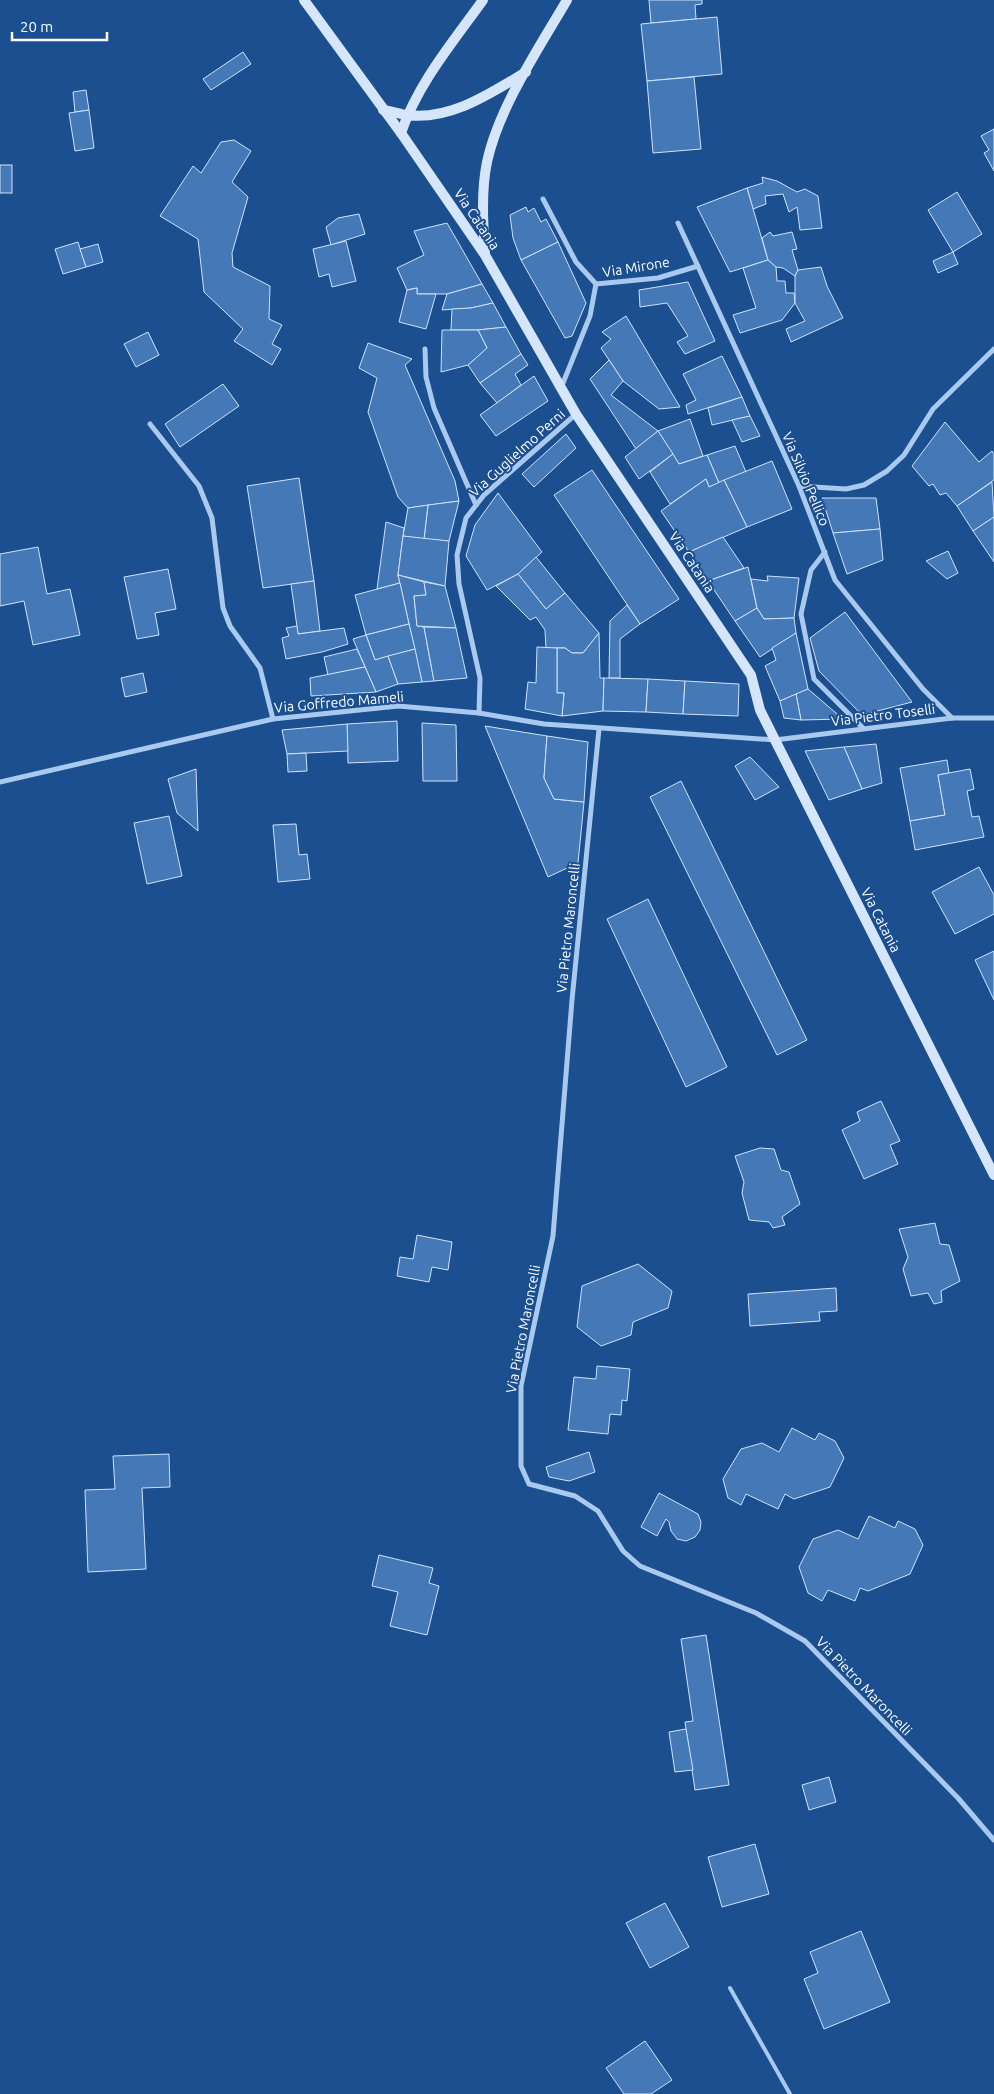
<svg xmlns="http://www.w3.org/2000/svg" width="994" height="2094" viewBox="0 0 994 2094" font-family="Ubuntu,sans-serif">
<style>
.building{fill:#4478b7;stroke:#cfe3fa}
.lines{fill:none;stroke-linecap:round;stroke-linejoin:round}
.lane{stroke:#a9c9ee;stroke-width:4}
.street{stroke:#a9c9ee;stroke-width:5}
.secondary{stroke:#d6e6fa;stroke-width:10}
.labels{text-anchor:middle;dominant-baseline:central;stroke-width:4;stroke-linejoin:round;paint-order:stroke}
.street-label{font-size:14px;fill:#fff;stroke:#1b4f8f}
</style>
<rect width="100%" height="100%" fill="#1b4f8f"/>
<!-- building -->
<g class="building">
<polygon points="649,0 702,0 702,4 695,5 696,19 651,23"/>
<polygon points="717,17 722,74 647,81 641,24"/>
<polygon points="243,52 251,64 211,90 203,79"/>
<polygon points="694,77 701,149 653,153 647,81"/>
<polygon points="86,90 89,110 75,112 73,92"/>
<polygon points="89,110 94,148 75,151 69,113"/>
<polygon points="994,129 994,171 984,153 989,150 981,136"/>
<polygon points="234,140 251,151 232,182 248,197 232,253 233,267 270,286 269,319 282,325 272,344 281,349 272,365 234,341 243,329 204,292 198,239 160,216 193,166 201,173 221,142"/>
<rect x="0" y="165" width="12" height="28"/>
<polygon points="762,177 777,181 797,192 805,189 818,196 822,228 800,230 797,207 789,212 783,194 765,196 766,204 753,209 747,188 763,183"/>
<polygon points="747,188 768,260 730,272 697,207"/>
<polygon points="957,192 982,234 953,252 928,210"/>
<polygon points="526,207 528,212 534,208 541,222 546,219 558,242 521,260 513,238 510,215"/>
<polygon points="359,214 365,234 331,245 326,227 338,218"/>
<polygon points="447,223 482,284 447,294 417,294 417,288 407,290 397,268 424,255 414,231"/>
<polygon points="770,232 773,236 792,232 797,249 792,250 798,270 795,276 783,268 776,267 768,260 762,238"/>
<polygon points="346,241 356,281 332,287 329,274 319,277 313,249"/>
<polygon points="78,242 86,267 63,274 55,249"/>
<polygon points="558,242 586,303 572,336 565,338 521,260"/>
<polygon points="98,244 103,262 86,267 80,249"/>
<polygon points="953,252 958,264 938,273 933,261"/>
<polygon points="768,260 776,267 777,281 785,281 786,293 794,293 795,303 782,320 740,333 733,315 756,308 743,268"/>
<polygon points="821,267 827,286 843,318 791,342 786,329 805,321 795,303 795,276 798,270"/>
<polygon points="688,282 715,341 685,354 677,342 688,336 667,303 640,307 639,290"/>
<polygon points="482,284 493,303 471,308 442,310 447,294"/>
<polygon points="417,288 417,294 436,294 426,329 399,322 407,290"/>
<polygon points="493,303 506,327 478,330 451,330 452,309 471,308"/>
<polygon points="626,316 680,407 659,409 623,381 601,348 611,339 602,332"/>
<polygon points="506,327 521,354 480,383 468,365 487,348 478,330"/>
<polygon points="442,330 478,330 487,348 468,365 441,372"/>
<polygon points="148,332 159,355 136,367 124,344"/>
<polygon points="368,343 412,359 405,365 455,481 459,501 408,508 398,497 368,412 377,378 359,368"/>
<polygon points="521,354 528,365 515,374 521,385 497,403 480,383"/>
<polygon points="722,356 742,397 688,414 686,405 696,400 683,374"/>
<polygon points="609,360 623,381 611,395 658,431 636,449 590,379"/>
<polygon points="534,376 548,401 496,436 480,415"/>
<polygon points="223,384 239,406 180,447 165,424"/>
<polygon points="742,397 750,416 712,425 708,408"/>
<polygon points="750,416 760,436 742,442 732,420"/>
<polygon points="690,419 703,456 679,464 658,431"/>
<polygon points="945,422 979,462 992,451 994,454 994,480 957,506 946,493 940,495 933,484 929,486 912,466"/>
<polygon points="658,431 673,454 639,479 625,457"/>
<polygon points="566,434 576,448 534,487 522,474"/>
<polygon points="735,446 746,472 719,483 707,455"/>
<polygon points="673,454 679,464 707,455 719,483 709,487 706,479 670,504 650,472"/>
<polygon points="772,461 792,509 747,527 724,480"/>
<polygon points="592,470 679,599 640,624 554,495"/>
<polygon points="299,478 314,581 263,588 247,486"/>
<polygon points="706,479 709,487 724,480 747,527 689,552 661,511"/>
<polygon points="992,482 994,517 973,531 957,506"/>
<polygon points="498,493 542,552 518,574 487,590 466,556 475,525"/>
<polygon points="822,498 876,498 880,529 833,533"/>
<polygon points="459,501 449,541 424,539 428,505"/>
<polygon points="428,505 424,539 403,536 408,508"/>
<polygon points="994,517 994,562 973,531"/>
<polygon points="386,522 404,528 398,575 400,583 377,589"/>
<polygon points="880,529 883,560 847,574 833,533"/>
<polygon points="403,536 449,541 445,586 398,575"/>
<polygon points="723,537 744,568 708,581 689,552"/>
<polygon points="38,547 47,594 70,589 80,635 33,645 24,601 0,606 0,554"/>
<polygon points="948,551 958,573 947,579 926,561"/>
<polygon points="536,557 565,593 546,609 518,574"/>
<polygon points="748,567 757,608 735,621 708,581"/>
<polygon points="168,569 176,609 155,613 159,635 137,639 124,577"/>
<polygon points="518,574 546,609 565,593 599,633 583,653 572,653 565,648 546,648 545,630 536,617 530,620 496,586"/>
<polygon points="398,575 424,582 426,595 414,596 417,626 424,627 434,681 422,682"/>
<polygon points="767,576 799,578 794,618 764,619 757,608 751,579 768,581"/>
<polygon points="314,581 320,631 298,634 291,584"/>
<polygon points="424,582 445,586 456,628 417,626 414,596 426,595"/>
<polygon points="400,583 409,624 366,635 355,595"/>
<polygon points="627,605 640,624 620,639 620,678 609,678 610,621"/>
<polygon points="757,608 764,619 794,618 796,633 760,657 735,621"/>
<polygon points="845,612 912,702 862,715 819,671 810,638"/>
<polygon points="409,624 415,649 375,660 366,635"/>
<polygon points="297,626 298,634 344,628 348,644 322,652 286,659 282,638 289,636 286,628"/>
<polygon points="424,627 456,628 467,678 434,681"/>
<polygon points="599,633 600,678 604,678 603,711 562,716 564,693 557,693 557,648 565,648 572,653 583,653"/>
<polygon points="796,633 808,689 780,701 765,666 776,660 772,648"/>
<polygon points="366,635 375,660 388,656 398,684 376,692 353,639"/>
<polygon points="537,647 557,648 557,693 564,693 562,716 525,709 528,682 536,683"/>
<polygon points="357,649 365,667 328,675 324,657"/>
<polygon points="415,649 422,682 398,684 388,656"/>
<polygon points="365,667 376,692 311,696 310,678"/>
<polygon points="143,673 147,692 125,697 121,678"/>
<polygon points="604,678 648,679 646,712 603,711"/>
<polygon points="648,679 685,681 683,714 646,712"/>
<polygon points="685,681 739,684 738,716 683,714"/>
<polygon points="808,689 843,719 801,720 796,694"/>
<polygon points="796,694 801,720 784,718 780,701"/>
<polygon points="397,721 398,761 348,763 347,724"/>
<polygon points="422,723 456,725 457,781 423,781"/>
<polygon points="347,724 348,751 287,754 282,730"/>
<polygon points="485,726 547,736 544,778 554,799 584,802 578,863 548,877"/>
<polygon points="547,736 588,742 584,802 554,799 544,778"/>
<polygon points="876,744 882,783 862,789 844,747"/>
<polygon points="844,747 862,789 829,800 805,751"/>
<polygon points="306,753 307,771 288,772 287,754"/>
<polygon points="750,757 779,787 755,800 735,766"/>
<polygon points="947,760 949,773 938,775 945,815 910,821 900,768"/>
<polygon points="196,769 198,831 177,813 168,779"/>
<polygon points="970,769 974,789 967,791 972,817 979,816 984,837 915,850 910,821 945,815 938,775"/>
<polygon points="681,781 807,1040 777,1055 650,797"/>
<polygon points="169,816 182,876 147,884 134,823"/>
<polygon points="296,824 299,855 307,854 310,879 278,882 273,825"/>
<polygon points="979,867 994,895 994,914 955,934 932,892"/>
<polygon points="648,899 727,1067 686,1087 607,919"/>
<polygon points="994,951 994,1000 975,960"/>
<polygon points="881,1101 900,1141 890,1145 898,1164 864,1179 842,1130 860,1121 857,1112"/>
<polygon points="760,1148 774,1149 781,1170 789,1172 800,1204 782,1217 785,1225 773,1228 769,1222 749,1220 742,1193 744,1182 735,1156"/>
<polygon points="935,1223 940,1244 949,1245 960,1281 941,1291 942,1302 934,1304 928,1293 911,1296 903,1269 908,1257 899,1229"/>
<polygon points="417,1235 452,1242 448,1270 432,1267 429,1282 397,1276 400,1257 413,1259"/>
<polygon points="638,1264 672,1291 668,1308 633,1322 631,1335 601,1346 577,1327 582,1286"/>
<polygon points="836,1288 837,1311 819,1312 820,1321 750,1326 748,1294"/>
<polygon points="597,1366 630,1369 627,1401 622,1400 621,1415 610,1414 608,1434 568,1430 574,1377 596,1379"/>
<polygon points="792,1428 815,1440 819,1433 835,1441 844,1458 830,1487 794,1499 785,1494 778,1509 746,1494 741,1505 728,1498 723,1479 741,1449 762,1443 779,1452"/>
<polygon points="589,1452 595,1472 569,1481 549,1477 546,1467"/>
<polygon points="169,1454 170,1487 142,1488 146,1569 88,1572 85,1490 115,1489 113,1456"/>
<polygon points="659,1493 698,1514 701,1522 700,1530 695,1537 686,1541 677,1539 671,1531 669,1522 666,1519 657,1536 641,1527"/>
<polygon points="869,1516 895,1528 898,1521 915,1529 923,1545 910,1574 868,1591 860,1588 855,1601 828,1590 822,1601 808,1593 799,1567 813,1539 838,1530 858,1539"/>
<polygon points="379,1555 433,1568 429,1583 439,1586 427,1635 390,1626 398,1592 372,1586"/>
<polygon points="706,1635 729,1785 695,1790 685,1722 693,1721 681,1639"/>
<polygon points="686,1729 693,1770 675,1772 669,1732"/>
<polygon points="829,1777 836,1802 809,1810 802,1785"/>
<polygon points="755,1844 769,1894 722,1907 708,1857"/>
<polygon points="665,1903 689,1947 650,1968 626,1923"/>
<polygon points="861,1931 890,2002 824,2029 804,1979 818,1973 810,1952"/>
<polygon points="645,2041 672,2080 651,2094 624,2094 606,2068"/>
</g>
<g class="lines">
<!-- lane -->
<polyline class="lane" points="730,1988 790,2094"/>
<!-- street -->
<g class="street">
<polyline points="543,199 576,262 596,284"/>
<polyline points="678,223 799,486 835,580 923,689 952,718"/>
<polyline points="425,349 426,377 434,408 476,505"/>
<polyline points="561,388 590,316 596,284 658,278 698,266"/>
<polyline points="150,424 199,486 212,518 223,608 230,626 260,668 273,719"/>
<polyline points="799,486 846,489 864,485 887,471 904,455 933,409 994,349"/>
<polyline points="825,552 811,570 801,614 814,679 863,728"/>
<polyline points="479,713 480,678 459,584 457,555 466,518 484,495 576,414"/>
<polyline points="599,729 572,1000 553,1236 521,1386 521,1466 529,1484 575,1496 598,1511 623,1551 640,1566 756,1613 805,1641 958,1798 994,1840"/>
<polyline points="0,782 273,719 398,706 479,713 544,724 775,740 952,718 994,718"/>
</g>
<!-- secondary -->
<g class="secondary">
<polyline points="304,0 401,133 485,255 576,414 751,675 760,710 775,740 994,1175"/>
<path d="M383,110C391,111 399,114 406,115C450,121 491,93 526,72"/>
<path d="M401,133C418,83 453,42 483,0"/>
<path d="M485,254C483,224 481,191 487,162C499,107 539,48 567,0"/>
</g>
</g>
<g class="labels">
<!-- street labels -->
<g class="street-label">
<text transform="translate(477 219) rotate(56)">Via Catania</text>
<text transform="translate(636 267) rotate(-9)">Via Mirone</text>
<text transform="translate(517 453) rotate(-42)">Via Guglielmo Perni</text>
<text transform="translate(806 479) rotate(67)">Via Silvio Pellico</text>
<text transform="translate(692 562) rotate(56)">Via Catania</text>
<text transform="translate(339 702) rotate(-5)">Via Goffredo Mameli</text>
<text transform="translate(883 715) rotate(-7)">Via Pietro Toselli</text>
<text transform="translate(881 920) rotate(63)">Via Catania</text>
<text transform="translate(568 928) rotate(-84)">Via Pietro Maroncelli</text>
<text transform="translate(523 1329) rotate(-79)">Via Pietro Maroncelli</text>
<text transform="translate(864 1686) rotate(46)">Via Pietro Maroncelli</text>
</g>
</g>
<!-- scale -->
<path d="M12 32v8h95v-8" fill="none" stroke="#ffffff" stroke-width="2.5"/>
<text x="20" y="32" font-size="15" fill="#ffffff" stroke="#1b4f8f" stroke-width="4" paint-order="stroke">20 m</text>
</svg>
